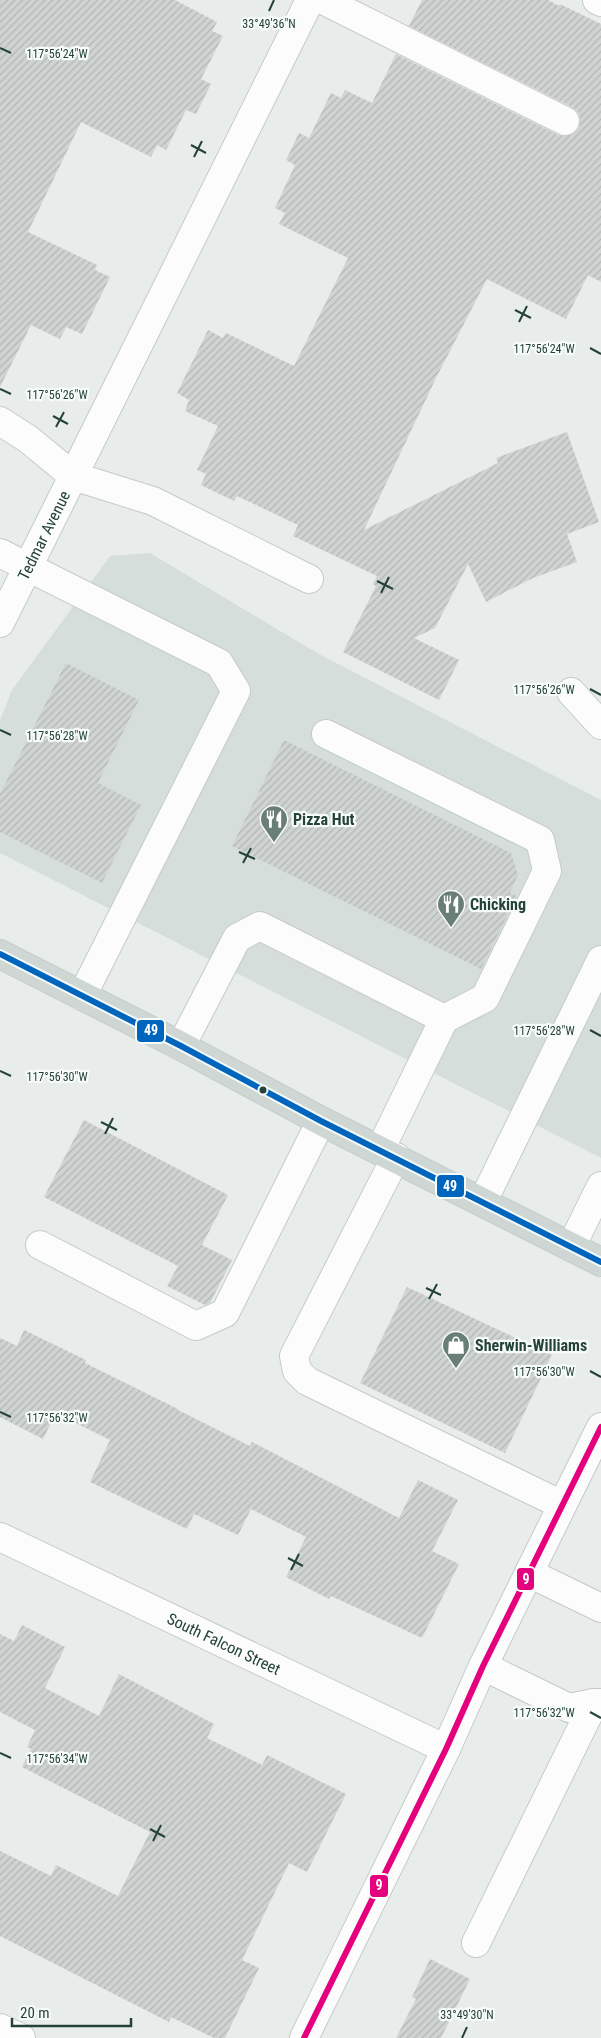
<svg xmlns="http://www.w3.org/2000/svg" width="601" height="2038" viewBox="0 0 601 2038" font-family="'Roboto Condensed',sans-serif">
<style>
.built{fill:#d6dedb}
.building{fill:url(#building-hatch)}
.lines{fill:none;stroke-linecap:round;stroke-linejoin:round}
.minor-casing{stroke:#c5cac8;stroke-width:30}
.major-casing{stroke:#c3ccc9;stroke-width:30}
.minor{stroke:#fcfcfc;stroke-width:28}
.major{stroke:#cfd7d5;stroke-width:28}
.bus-1-casing{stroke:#f7fbf9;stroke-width:10}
.bus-2-casing{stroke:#f7fbf9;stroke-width:10}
.bus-1{stroke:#0065bd;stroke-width:6}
.bus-2{stroke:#e5007d;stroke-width:6}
.ticks{fill:none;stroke:#24423a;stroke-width:2}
.bus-dot{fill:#24423a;stroke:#f7fbf9;stroke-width:2}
.labels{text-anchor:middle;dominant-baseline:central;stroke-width:4.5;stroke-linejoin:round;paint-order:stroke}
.street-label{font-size:16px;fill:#24423a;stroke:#f7fbf9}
.poi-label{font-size:16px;font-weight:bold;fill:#24423a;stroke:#f7fbf9;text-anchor:start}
.ticks-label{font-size:12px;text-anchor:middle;fill:#24423a;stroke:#f7fbf9;stroke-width:4.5;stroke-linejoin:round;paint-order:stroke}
.line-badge{stroke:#f7fbf9;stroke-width:2}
.badge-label{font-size:14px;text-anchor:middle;font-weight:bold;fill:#fff}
</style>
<defs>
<pattern id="building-hatch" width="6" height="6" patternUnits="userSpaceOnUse" patternTransform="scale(1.25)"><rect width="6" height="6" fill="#cfd4d2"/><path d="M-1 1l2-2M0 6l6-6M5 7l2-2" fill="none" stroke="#b2b7b5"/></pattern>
</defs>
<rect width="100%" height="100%" fill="#e8edeb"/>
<!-- built -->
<polygon class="built" points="150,553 317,653 601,800 601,1158 0,853 0,720 12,690 110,556"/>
<!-- building -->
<g class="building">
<polygon points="0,0 175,0 217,22 212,31 223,36 201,79 211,84 196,114 186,110 166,150 157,145 151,157 81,122 28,232 97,265 95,270 110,277 82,334 66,327 60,339 31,325 0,387"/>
<polygon points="422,0 548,0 559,6 560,4 601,24 601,282 588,275 566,319 487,279 436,378 364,530 498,463 496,458 567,432 599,522 567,534 577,562 533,578 486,602 468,564 435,628 414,638 459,660 439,700 343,652 376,586 373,584 377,576 293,536 298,525 237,496 234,501 201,485 206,474 197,470 218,426 185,411 189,400 177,393 208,330 223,338 226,333 294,366 348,258 279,224 285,213 275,208 295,165 286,160 299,133 309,138 331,93 341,98 345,90 372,103 396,54 558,135 566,136 573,134 579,128 580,120 578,112 572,107 409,26"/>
<polygon points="66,663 139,700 98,783 141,805 102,883 0,832 0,794"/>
<polygon points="284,740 511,853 518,875 510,893 517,896 481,969 232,846"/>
<polygon points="84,1120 228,1195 202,1245 232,1260 210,1303 205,1305 167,1286 178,1266 44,1197"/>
<polygon points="407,1287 552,1355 505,1453 360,1383"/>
<polygon points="24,1330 86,1360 85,1363 178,1409 178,1410 250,1446 252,1442 399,1518 418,1480 458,1500 432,1551 459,1564 422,1638 331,1596 329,1599 286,1577 306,1537 251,1509 238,1535 194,1514 187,1529 90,1482 110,1440 56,1413 43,1439 0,1417 0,1338 17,1346"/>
<polygon points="22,1625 65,1647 45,1688 99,1716 119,1674 214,1724 207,1738 262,1765 267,1755 346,1794 307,1872 289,1863 242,1960 259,1968 225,2038 214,2038 171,2017 169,2022 0,1936 0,1851 51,1876 56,1865 118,1896 150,1832 22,1767 31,1749 27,1747 35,1730 0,1712 0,1634 14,1641"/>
<polygon points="430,1959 470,1979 441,2038 396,2038 416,1999 412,1997"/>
</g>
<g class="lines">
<!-- minor casing -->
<g class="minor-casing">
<g id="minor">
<polyline points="323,0 565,121"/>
<polyline points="597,0 601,2"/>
<polyline points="0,421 28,439 73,476 153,501 309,579"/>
<polyline points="0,553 219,663 236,691 82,996"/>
<path id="s1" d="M0,623L310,0"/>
<polyline points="571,692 601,725"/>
<polyline points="326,734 540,840 547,871 485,998 444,1019"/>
<polyline points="181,1046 237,938 260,926 444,1019 380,1150"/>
<polyline points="396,1157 294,1356 297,1371 307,1381 562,1505"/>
<polyline points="483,1201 601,960"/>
<polyline points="40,1245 196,1326 225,1313 321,1121"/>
<polyline points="571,1247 601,1186"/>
<path id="s2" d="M0,1537L446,1749"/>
<polyline points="529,1573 601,1608"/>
<polyline points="483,1666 569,1708 594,1703"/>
<polyline points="476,1943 594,1703 601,1703"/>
<polyline points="0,2028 21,2038"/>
<polyline points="304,2038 446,1749 483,1666 601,1427"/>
</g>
</g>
<!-- major casing -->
<g class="major-casing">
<polyline id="major" points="0,954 181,1046 321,1121 601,1262"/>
</g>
<!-- minor -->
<use href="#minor" class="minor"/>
<!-- major -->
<use href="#major" class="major"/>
<!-- bus-1 casing -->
<g class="bus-1-casing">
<polyline id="bus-1" points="0,954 181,1046 321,1121 601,1262"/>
</g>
<!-- bus-2 casing -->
<g class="bus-2-casing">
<polyline id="bus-2" points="304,2038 446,1749 483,1666 601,1427"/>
</g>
<!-- bus-1 -->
<use href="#bus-1" class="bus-1"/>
<!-- bus-2 -->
<use href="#bus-2" class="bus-2"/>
</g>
<!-- ticks -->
<path class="ticks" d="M269,11L274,0M0,48L11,53M191,145L206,153M194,157L202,141M515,310L531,318M519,322L527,306M590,348L601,354M0,389L11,394M53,416L68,424M56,427L64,412M377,581L393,589M381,593L389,577M590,689L601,695M0,730L11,735M239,852L255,859M243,863L251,848M590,1030L601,1036M0,1071L11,1076M101,1122L117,1130M105,1134L113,1118M426,1288L441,1295M429,1299L437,1284M590,1371L601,1377M0,1412L11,1417M288,1558L303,1566M291,1570L299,1554M590,1712L601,1718M0,1753L11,1758M150,1829L165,1837M153,1841L161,1825M462,2038L467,2027"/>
<!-- icons -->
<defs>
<g id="restaurant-pin" transform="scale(1.4375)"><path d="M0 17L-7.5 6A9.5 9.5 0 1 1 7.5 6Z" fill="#697e78" stroke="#f7fbf9"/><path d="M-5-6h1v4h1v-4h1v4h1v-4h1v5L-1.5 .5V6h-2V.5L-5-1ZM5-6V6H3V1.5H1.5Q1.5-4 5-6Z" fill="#fff"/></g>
<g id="shop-pin" transform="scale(1.4375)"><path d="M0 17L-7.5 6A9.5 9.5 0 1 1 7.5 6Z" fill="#697e78" stroke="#f7fbf9"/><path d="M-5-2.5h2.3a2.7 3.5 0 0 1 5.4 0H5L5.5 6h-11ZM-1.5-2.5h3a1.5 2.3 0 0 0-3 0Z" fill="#fff"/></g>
</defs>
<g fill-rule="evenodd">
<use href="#restaurant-pin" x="274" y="819"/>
<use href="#restaurant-pin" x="451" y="904"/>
<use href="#shop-pin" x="456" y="1345"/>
</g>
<!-- markers -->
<circle class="bus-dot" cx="263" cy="1090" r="4.5"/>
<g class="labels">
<!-- street labels -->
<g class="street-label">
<text stroke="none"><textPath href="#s1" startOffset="98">Tedmar Avenue</textPath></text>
<text stroke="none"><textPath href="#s2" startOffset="248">South Falcon Street</textPath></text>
</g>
<!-- poi labels -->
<g class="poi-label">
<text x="293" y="819">Pizza Hut</text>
<text x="470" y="904">Chicking</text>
<text x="475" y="1345">Sherwin-Williams</text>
</g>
</g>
<g class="ticks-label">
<text x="269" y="28">33°49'36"N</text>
<text x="57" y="58">117°56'24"W</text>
<text x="544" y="353">117°56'24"W</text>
<text x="57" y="399">117°56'26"W</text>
<text x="544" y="694">117°56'26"W</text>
<text x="57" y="740">117°56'28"W</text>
<text x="544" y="1035">117°56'28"W</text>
<text x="57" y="1081">117°56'30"W</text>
<text x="544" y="1376">117°56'30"W</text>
<text x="57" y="1422">117°56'32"W</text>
<text x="544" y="1717">117°56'32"W</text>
<text x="57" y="1763">117°56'34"W</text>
<text x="467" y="2019">33°49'30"N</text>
</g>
<g class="line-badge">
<rect x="136" y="1019" width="29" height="24" rx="5" fill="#0065bd"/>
<rect x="436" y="1174" width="29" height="24" rx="5" fill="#0065bd"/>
<rect x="516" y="1567" width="19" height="24" rx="5" fill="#e5007d"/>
<rect x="369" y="1874" width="20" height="24" rx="5" fill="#e5007d"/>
</g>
<g class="badge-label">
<text x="151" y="1035">49</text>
<text x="450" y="1191">49</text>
<text x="526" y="1584">9</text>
<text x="379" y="1890">9</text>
</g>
<!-- scale -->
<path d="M12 2018v8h119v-8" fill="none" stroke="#24423a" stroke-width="2.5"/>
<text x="20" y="2018" font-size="15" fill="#24423a" stroke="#f7fbf9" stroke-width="4" paint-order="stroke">20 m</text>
</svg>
